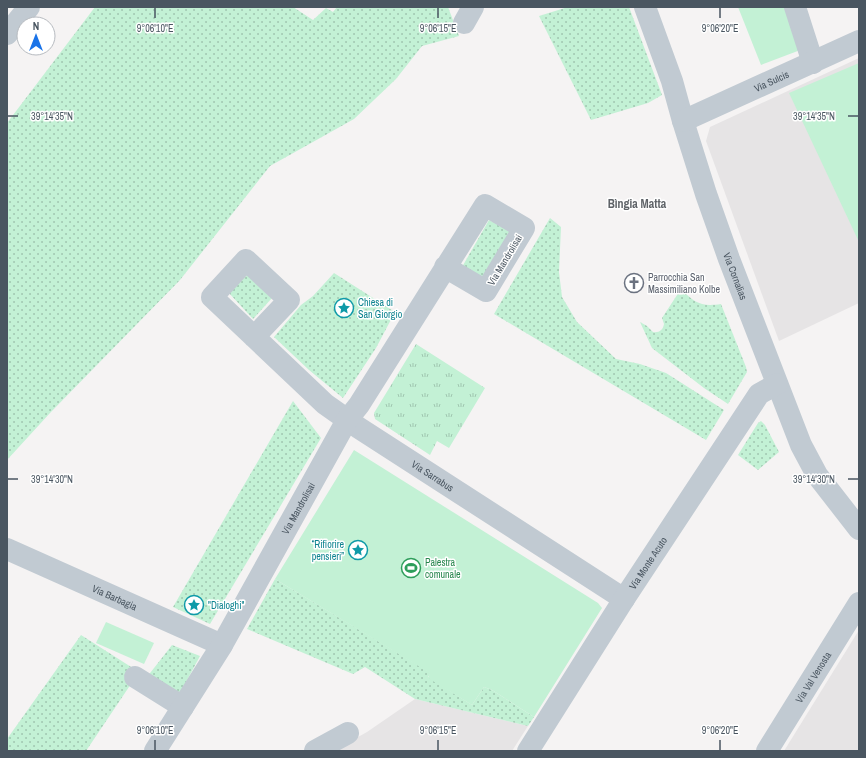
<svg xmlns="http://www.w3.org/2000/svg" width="866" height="758" viewBox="0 0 866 758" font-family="'Archivo Narrow',sans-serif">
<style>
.education{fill:#e6e4e5}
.grass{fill:url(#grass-dots)}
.park{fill:url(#park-tufts)}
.pitch{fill:#c3f1d5}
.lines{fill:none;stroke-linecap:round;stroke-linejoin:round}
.minor{stroke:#c1cad2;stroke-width:22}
.ticks{fill:none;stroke:#4a5661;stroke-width:1.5}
.labels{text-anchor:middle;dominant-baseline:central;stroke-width:3;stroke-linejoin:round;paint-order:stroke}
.street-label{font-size:10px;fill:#4a5661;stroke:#fff}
.worship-label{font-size:10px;fill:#5b616d;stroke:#fff;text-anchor:start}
.culture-label{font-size:10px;fill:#0d838f;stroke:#fff;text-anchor:start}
.leisure-label{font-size:10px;fill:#27864d;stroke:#fff;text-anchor:start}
.quarter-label{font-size:12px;font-weight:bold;fill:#5f6368;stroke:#fff}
.ticks-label{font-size:10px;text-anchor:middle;fill:#4a5661;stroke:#fff;stroke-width:3;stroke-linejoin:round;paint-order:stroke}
</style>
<defs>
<pattern id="grass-dots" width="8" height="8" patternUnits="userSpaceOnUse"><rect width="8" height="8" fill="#c3f1d5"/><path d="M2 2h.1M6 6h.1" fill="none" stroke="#a0c6b0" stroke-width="1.8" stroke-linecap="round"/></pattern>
<pattern id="park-tufts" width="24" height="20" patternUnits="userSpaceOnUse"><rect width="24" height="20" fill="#c3f1d5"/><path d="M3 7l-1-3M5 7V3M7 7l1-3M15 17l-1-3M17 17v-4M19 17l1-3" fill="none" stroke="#a0c6b0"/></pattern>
</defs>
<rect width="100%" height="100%" fill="#f5f3f3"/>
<!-- education -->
<g class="education">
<polygon points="859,58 859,303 779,341 706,141 710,127"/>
<polygon points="859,630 859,751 784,751"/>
<polygon points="415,699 528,726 512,751 333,751 367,732"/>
</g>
<!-- grass -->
<g class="grass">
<polygon points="95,7 293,7 313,20 326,8 333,12 337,7 448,7 459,36 422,46 396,79 354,119 270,166 180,280 50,413 7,460 7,123"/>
<polygon points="568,7 629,7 662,95 648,103 591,120 539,16"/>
<polygon points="550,218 561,227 559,272 562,297 577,322 616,359 640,364 666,373 724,410 706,440 494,314"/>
<polygon points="489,220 513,233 484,280 462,267"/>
<polygon points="334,273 395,312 376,348 343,398 309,370 274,337 301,305 313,296"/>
<polygon points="247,275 272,298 253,319 229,293"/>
<path d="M681,289C695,303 701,307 721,304L746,367L747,372L728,404L704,388L652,348L640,322L647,326L653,332C659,333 663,330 664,324L662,318Z"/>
<polygon points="293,401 321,438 210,624 173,607"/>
<polygon points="761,421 765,425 779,452 758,470 738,455 758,423"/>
<polygon points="275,579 431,673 428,677 472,705 484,687 492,690 534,717 528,726 415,699 365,667 353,674 247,629"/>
<polygon points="81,635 139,672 86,751 7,751 7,739"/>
<polygon points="172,645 200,656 179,695 147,677"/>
</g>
<!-- park -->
<polygon class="park" points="416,344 485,388 449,448 437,441 430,455 375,419 374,413"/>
<!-- pitch -->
<g class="pitch">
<polygon points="738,7 787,7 803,49 761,65"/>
<polygon points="859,63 859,242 789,93"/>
<polygon points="354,450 598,603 602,608 534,717 492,690 484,687 472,705 428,678 430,673 275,579"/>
<polygon points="106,622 154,643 144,664 96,643"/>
</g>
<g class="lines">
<!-- minor -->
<g class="minor">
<path id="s1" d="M645,7L672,81L683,121L706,194L729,259L801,445L817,475L859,529"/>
<polyline points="795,7 813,63"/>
<polyline points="464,23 473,7"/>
<polyline points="7,34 29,7"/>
<path id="s2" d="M683,121L859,41"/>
<path id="s3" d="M254,337L289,300L246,260L212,297L325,404L359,428L624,599"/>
<path id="s4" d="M7,549L222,645"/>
<polyline points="135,677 183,707"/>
<path id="s5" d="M155,751L222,645L347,420L359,405L485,205L524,228L486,291L445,267"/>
<polyline points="315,751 348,733"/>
<path id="s6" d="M528,751L624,599L759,394L777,384"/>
<path id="s7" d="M767,751L859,603"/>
</g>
</g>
<!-- ticks -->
<path class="ticks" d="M155,8V18M438,8V18M720,8V18M8,116H18M848,116H858M8,479H18M848,479H858M155,740V750M438,740V750M720,740V750"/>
<!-- icons -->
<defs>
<g id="church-ring" transform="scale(1)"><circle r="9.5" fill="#fff" stroke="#6b7280" stroke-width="1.5"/><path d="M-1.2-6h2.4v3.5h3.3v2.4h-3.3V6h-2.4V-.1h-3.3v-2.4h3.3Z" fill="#6b7280"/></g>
<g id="sight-ring" transform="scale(1)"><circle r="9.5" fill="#fff" stroke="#0f9aa8" stroke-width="1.5"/><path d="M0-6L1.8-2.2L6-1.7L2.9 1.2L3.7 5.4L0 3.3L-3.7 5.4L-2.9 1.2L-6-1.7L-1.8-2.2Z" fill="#0f9aa8"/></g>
<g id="stadium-ring" transform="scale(1)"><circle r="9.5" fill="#fff" stroke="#2e9e5b" stroke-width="1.5"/><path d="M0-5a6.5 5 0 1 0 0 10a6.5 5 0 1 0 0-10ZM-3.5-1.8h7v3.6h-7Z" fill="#2e9e5b"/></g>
</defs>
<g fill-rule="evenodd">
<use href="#church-ring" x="634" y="283"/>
<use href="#sight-ring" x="344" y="308"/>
<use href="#sight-ring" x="358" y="550"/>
<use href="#stadium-ring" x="411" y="568"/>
<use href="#sight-ring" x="194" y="605"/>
</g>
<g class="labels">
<!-- street labels -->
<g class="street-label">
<text stroke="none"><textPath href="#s2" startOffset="97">Via Sulcis</textPath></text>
<text transform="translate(505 260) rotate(-59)">Via Mandrolisai</text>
<text stroke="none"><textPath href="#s1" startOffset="284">Via Cornalias</textPath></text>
<text stroke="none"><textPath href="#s3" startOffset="445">Via Sarrabus</textPath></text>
<text stroke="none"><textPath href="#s5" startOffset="282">Via Mandrolisai</textPath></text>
<text stroke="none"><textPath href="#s6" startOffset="223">Via Monte Acuto</textPath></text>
<text stroke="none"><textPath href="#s4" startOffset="118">Via Barbagia</textPath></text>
<text stroke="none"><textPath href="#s7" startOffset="87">Via Val Venosta</textPath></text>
</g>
<!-- worship labels -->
<g class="worship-label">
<text x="648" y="277">Parrocchia San<tspan x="648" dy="12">Massimiliano Kolbe</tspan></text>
</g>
<!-- culture labels -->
<g class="culture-label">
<text x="358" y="302">Chiesa di<tspan x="358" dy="12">San Giorgio</tspan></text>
<text x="344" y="544" text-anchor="end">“Rifiorire<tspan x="344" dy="12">pensieri”</tspan></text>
<text x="208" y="605">"Dialoghi"</text>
</g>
<!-- leisure labels -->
<g class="leisure-label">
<text x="425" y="562">Palestra<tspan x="425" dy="12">comunale</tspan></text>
</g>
<!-- quarter labels -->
<g class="quarter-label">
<text x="637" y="204">Bìngia Matta</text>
</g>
</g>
<g class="ticks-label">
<text x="155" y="32">9°06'10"E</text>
<text x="438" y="32">9°06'15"E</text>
<text x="720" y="32">9°06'20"E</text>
<text x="52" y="120">39°14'35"N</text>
<text x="814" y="120">39°14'35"N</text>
<text x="52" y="483">39°14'30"N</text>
<text x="814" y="483">39°14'30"N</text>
<text x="155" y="734">9°06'10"E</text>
<text x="438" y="734">9°06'15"E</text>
<text x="720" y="734">9°06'20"E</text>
</g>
<!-- border -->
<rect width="866" height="758" fill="none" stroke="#4a5661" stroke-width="16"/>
<!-- north arrow -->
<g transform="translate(36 36)"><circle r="19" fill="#ffffff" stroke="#b7bbc0"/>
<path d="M0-3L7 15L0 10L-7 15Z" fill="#1a73e8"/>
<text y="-6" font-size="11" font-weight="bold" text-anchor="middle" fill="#4a5661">N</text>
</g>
</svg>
